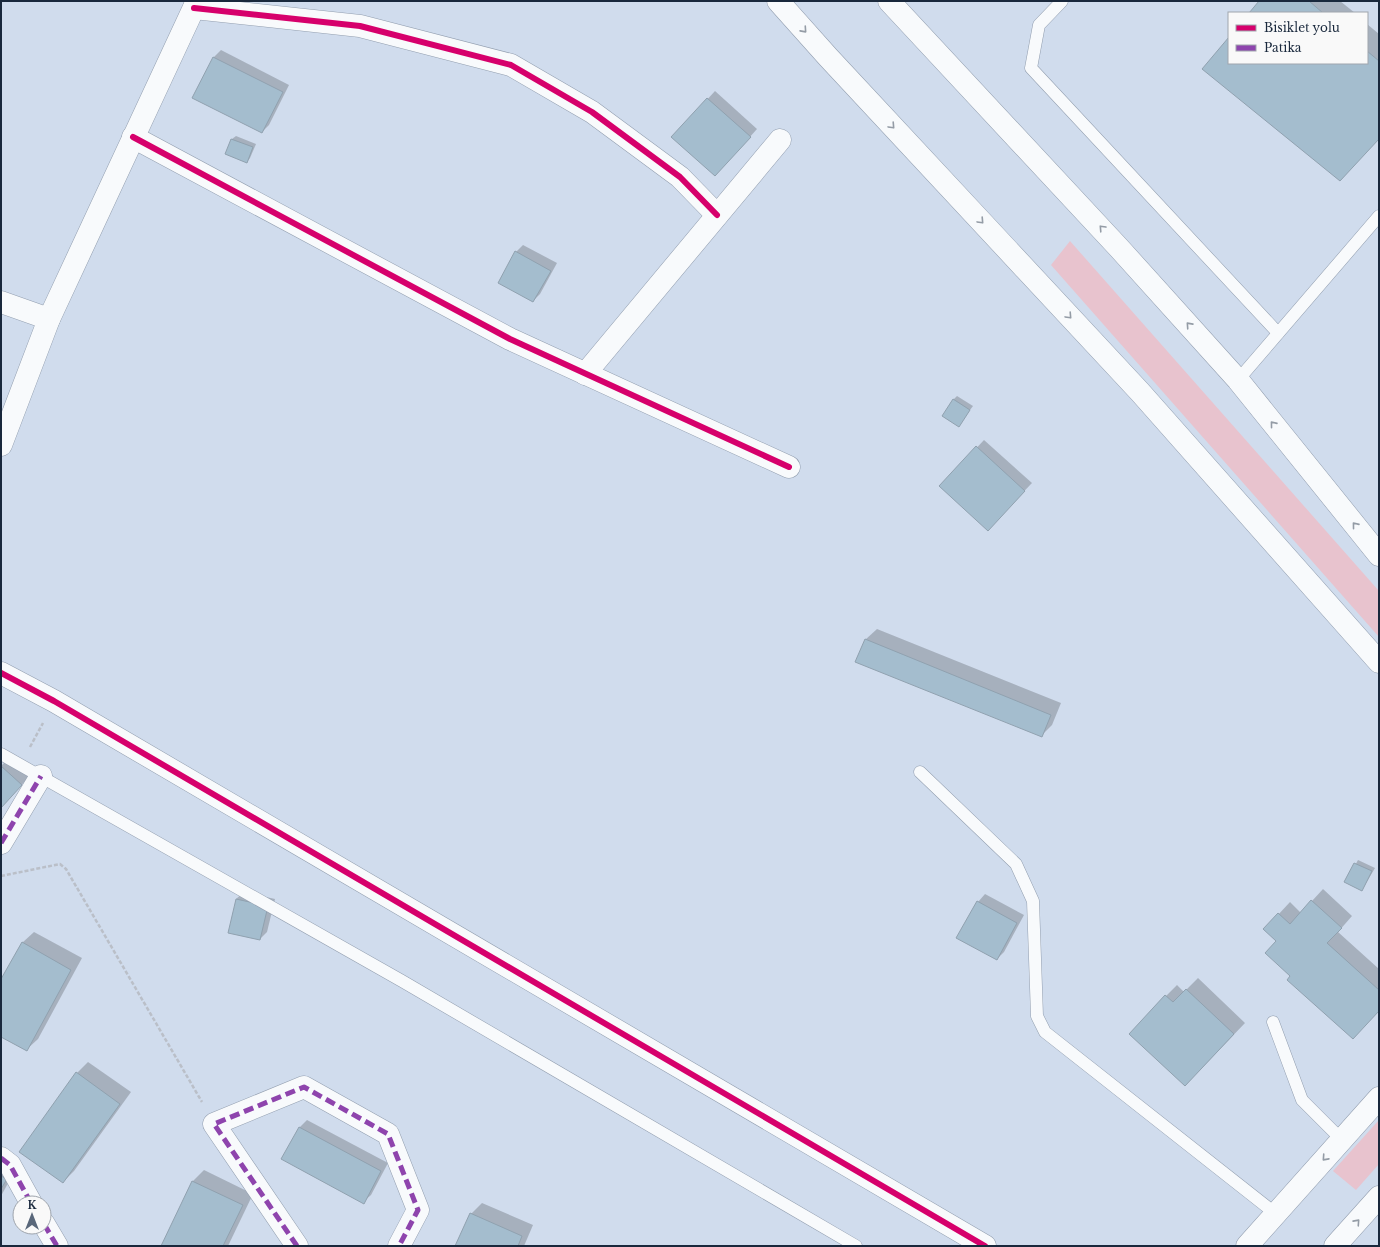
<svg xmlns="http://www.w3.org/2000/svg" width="1380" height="1247" viewBox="0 0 1380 1247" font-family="'Libre Baskerville',serif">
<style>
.grass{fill:#e8c3ce}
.shadow{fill:#0003}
.building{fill:#a4bdce;stroke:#90a1af}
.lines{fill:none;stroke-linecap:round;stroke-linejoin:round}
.lane-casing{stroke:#929eaf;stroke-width:13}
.street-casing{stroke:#929eaf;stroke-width:23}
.secondary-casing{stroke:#929eaf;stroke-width:23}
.path{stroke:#babfc8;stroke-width:2.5;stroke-dasharray:4 2;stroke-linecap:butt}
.lane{stroke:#f8fafc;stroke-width:12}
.street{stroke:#f8fafc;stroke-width:22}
.secondary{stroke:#f8fafc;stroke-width:22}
.quiet{stroke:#8e44ad;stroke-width:5;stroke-dasharray:10 5;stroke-linecap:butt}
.cycleway-casing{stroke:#f9f9f9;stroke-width:8}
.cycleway{stroke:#d6006c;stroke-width:6}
.oneway{stroke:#949ca6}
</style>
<rect width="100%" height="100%" fill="#d0dced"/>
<!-- grass -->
<g class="grass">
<polygon points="1070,241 1379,591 1379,637 1051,265"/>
<polygon points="1379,1120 1379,1164 1356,1190 1333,1171"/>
</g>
<!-- shadow -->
<g class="shadow">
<polygon points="1260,1 1340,1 1355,13 1250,13"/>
<polygon points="1367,24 1379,34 1379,138 1204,69 1229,39 1229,63 1367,63"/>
<polygon points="221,50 289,85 269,125 262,132 213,58"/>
<polygon points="715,91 757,129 722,168 673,137"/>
<polygon points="236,136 256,144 250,158 247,162 226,154 232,139"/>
<polygon points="523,245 557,263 540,294 533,301 516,252"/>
<polygon points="957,396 973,406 959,425 953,400"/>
<polygon points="984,440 1032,483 995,522 941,486"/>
<polygon points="877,629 1061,703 1052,725 1041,736 865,640"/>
<polygon points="8,759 29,777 1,807 1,766"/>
<polygon points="1358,860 1375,868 1362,890 1346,882"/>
<polygon points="1323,889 1352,916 1338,932 1379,969 1379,1011 1292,976 1278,941 1265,929 1290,902 1301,913"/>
<polygon points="244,892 275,899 267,932 260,939 236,899"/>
<polygon points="985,894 1024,915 1004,952 997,959 978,902"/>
<polygon points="34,932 82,958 38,1039 26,1050 1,1036 1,982 22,943"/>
<polygon points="1198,978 1245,1023 1196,1074 1166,996 1177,985 1184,992"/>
<polygon points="88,1062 131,1092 74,1171 63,1182 77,1073"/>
<polygon points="307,1120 388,1163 371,1195 363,1202 283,1159 300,1127"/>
<polygon points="1,1159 17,1167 1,1196"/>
<polygon points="204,1170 253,1194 228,1246 162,1246 193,1181"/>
<polygon points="482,1203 533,1225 524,1246 457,1246 471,1214"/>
</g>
<!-- building -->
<g class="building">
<polygon points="1259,1 1309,1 1323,13 1249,13"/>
<polygon points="1229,37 1229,63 1367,63 1367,51 1379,61 1379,139 1340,181 1202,69"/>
<polygon points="213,57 283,92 262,133 192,98"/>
<polygon points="707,98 751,137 715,176 671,137"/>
<polygon points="231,139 253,147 247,163 225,154"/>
<polygon points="515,251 551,271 533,302 498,283"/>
<polygon points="953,399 970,410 959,427 942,416"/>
<polygon points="976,446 1025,491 988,531 939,486"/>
<polygon points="865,639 1051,715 1042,737 855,662"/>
<polygon points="1,766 22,785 1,808"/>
<polygon points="1354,863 1372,871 1362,891 1344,882"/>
<polygon points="236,899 268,906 260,940 228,933"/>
<polygon points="1311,900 1342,928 1327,943 1379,990 1379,1011 1353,1039 1287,980 1290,976 1265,953 1276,941 1263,929 1278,913 1290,924"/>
<polygon points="977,901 1017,923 997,960 956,938"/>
<polygon points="22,942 71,970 27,1051 1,1037 1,979"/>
<polygon points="1186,989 1234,1034 1185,1086 1129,1034 1165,995 1173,1002"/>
<polygon points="76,1072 120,1104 63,1183 19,1152"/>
<polygon points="299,1127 381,1171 364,1204 281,1159"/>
<polygon points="1,1176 7,1179 1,1189"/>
<polygon points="192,1181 243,1205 223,1246 161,1246"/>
<polygon points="470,1213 522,1236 518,1246 455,1246"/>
</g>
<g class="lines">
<!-- lane casing -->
<g class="lane-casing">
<g id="lane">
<polyline points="1062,1 1039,25 1031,68 1278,333"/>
<polyline points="1238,380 1379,216"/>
<polyline points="1,754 402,981 856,1246"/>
<polyline points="920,772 1016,864 1033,901 1037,1016 1045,1032 1276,1214"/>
<polyline points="1273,1022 1302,1100 1342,1140"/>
</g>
</g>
<!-- street casing -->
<g class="street-casing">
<g id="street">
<polyline points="194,8 360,26 511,65 592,112 680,177 717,215"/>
<polyline points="133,137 510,339 789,467"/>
<polyline points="1,302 49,319 1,445"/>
<polyline points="49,319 197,1"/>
<polyline points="585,374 780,140"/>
<polyline points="1,843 41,776"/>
<polyline points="1,1158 10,1165 31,1203"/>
<polyline points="44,1224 57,1246"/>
<polyline points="297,1246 214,1124 304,1087 388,1134 418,1210 399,1246"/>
</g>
</g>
<!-- secondary casing -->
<g class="secondary-casing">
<g id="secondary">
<polyline points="778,1 828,57 1140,392 1379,662"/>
<polyline points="889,1 1119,248 1238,380 1379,555"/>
<polyline points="1,673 54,701 985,1246"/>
<polyline points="1247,1246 1379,1098"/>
<polyline points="1335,1246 1379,1197"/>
</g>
</g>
<!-- path -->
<g class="path">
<polyline points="30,747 43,723"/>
<polyline points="1,876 60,864 66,869 202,1102"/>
</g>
<!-- lane -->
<use href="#lane" class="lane"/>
<!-- street -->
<use href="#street" class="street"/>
<!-- secondary -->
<use href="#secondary" class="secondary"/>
<!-- quiet -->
<g class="quiet">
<polyline points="1,843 41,776"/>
<polyline points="1,1158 10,1165 31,1203"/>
<polyline points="44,1224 57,1246"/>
<polyline points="297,1246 214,1124 304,1087 388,1134 418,1210 399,1246"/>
</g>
<!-- cycleway casing -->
<g class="cycleway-casing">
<g id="cycleway">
<polyline points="194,8 360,26 511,65 592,112 680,177 717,215"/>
<polyline points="133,137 510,339 789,467"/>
<polyline points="1,673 54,701 985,1246"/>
</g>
</g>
<!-- cycleway -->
<use href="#cycleway" class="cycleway"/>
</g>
<!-- one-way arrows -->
<defs><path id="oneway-chevron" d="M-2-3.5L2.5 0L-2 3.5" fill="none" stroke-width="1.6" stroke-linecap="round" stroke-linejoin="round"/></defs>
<g class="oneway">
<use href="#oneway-chevron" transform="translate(804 30) rotate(48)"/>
<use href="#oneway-chevron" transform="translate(892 126) rotate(47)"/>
<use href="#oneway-chevron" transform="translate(981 221) rotate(47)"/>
<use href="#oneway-chevron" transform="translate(1102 228) rotate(-133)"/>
<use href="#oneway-chevron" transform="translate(1069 316) rotate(47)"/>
<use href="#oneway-chevron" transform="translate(1189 325) rotate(-132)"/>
<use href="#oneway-chevron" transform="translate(1273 424) rotate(-129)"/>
<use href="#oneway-chevron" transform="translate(1355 525) rotate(-129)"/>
<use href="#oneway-chevron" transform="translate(1325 1158) rotate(132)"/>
<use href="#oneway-chevron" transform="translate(1357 1222) rotate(-48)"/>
</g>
<!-- border -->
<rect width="1380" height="1247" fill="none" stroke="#19283c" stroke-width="4"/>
<!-- legend -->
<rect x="1228" y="12" width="140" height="52" fill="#f9f9f9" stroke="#9fa5ad"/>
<rect x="1236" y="25" width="20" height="6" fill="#d6006c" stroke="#9fa5ad"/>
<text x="1264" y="32" font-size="12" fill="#19283c">Bisiklet yolu</text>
<rect x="1236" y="45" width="20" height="6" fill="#8e44ad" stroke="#9fa5ad"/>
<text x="1264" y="52" font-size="12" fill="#19283c">Patika</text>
<!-- north arrow -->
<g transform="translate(32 1215)"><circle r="19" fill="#f9f9f9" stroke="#9fa5ad"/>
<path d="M0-3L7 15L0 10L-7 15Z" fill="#59677a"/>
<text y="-6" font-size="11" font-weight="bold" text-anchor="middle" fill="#19283c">K</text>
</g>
</svg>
